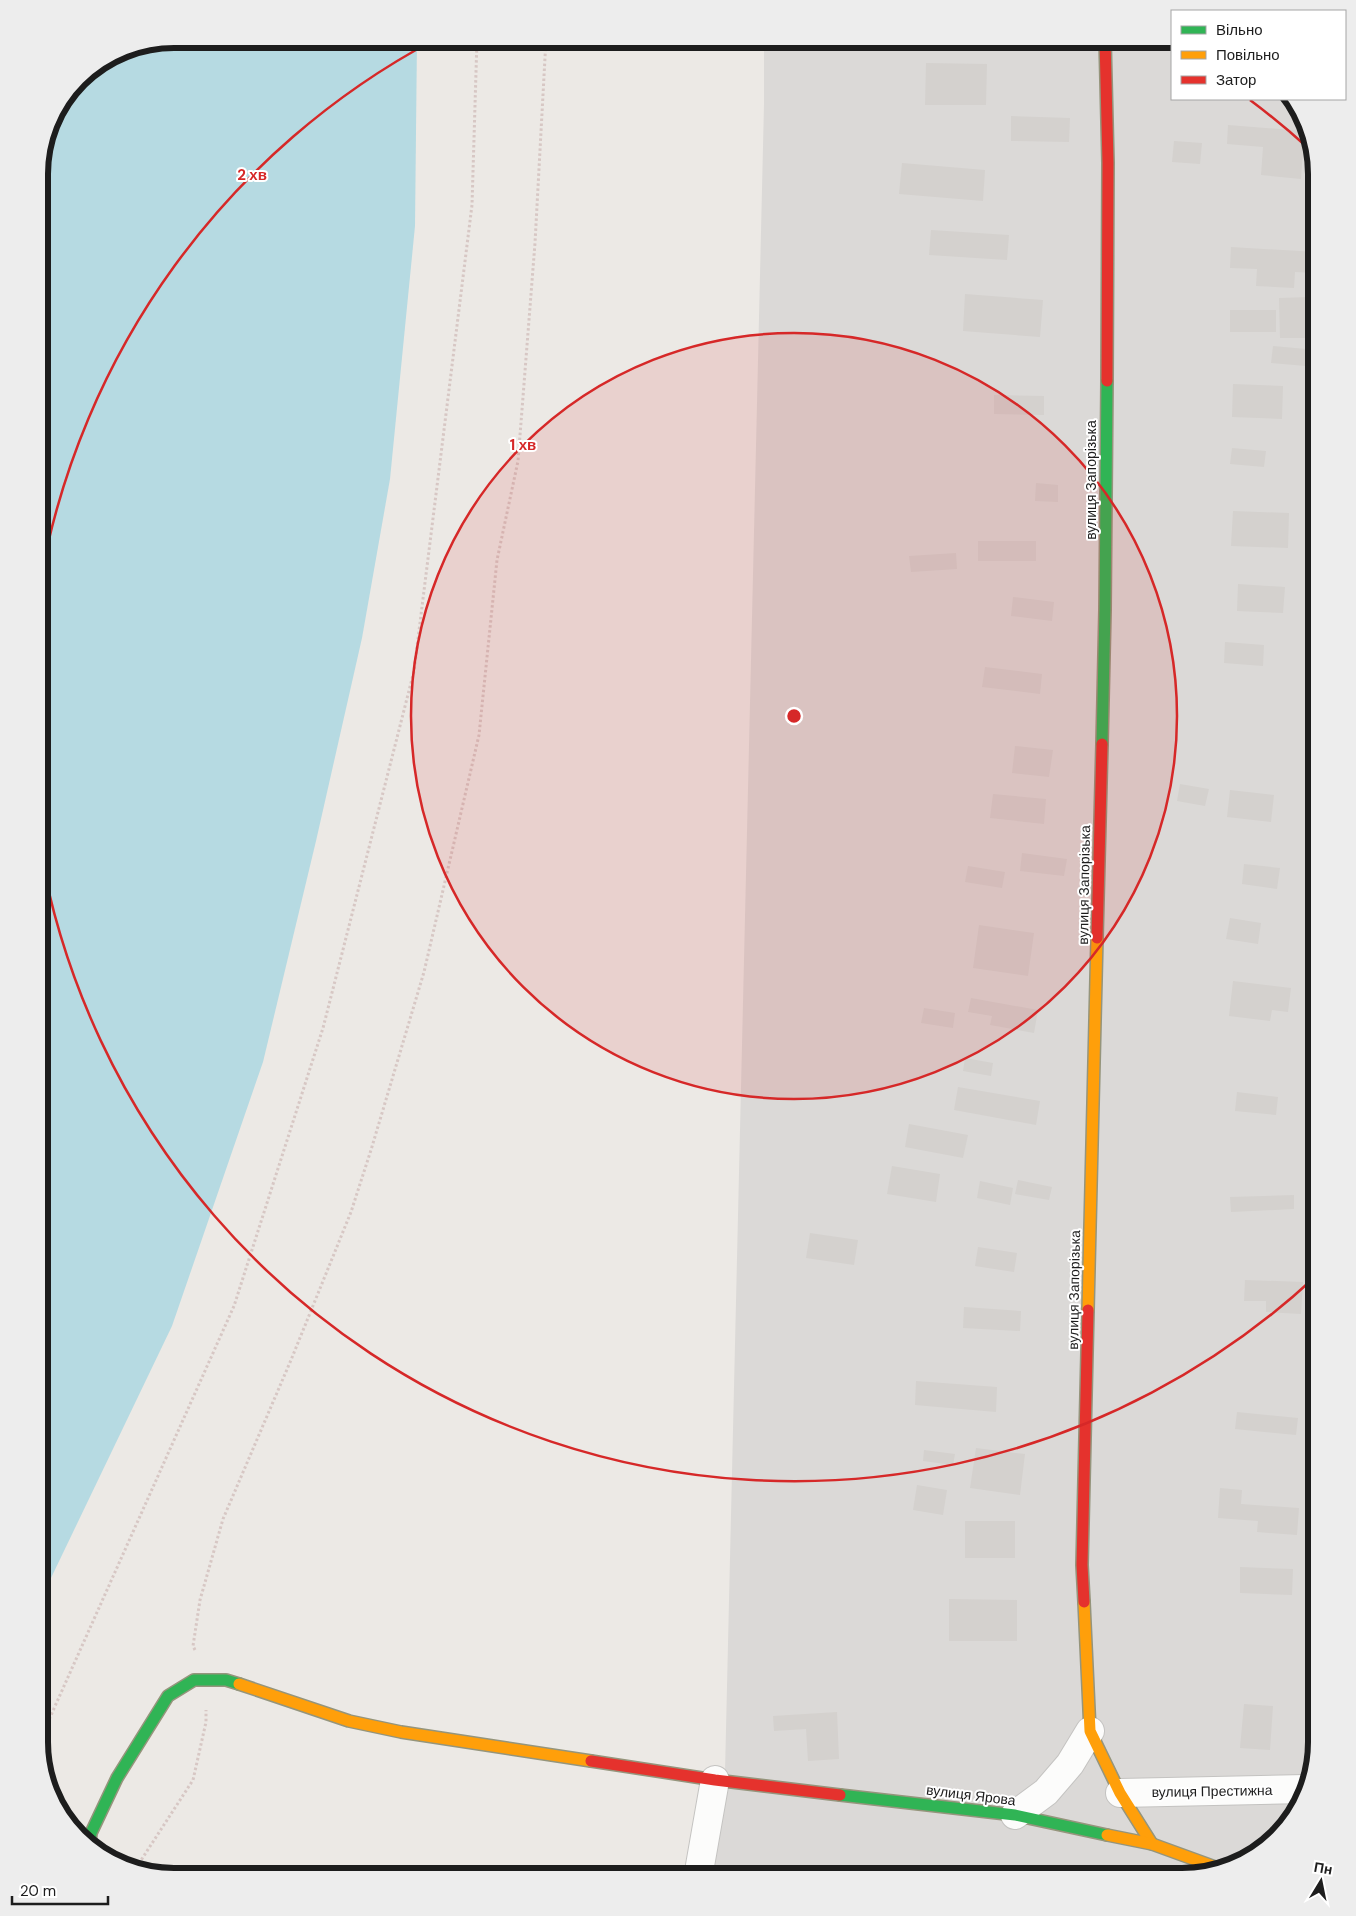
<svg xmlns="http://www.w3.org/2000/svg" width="1356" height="1916" viewBox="0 0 1356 1916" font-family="'DM Sans',sans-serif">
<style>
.residential{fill:#dbd9d7}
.water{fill:#b6dae2}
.building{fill:#d4d1ce}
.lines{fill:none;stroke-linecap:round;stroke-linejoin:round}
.street-casing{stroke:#c4c3c1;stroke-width:30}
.fast-casing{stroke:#95957c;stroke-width:14}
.slow-casing{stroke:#95957c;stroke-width:14}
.jam-casing{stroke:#95957c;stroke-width:14}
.path{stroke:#d7c7c4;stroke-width:3;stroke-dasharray:2.5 2.5;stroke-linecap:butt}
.street{stroke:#fcfcfb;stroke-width:28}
.fast{stroke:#30b455;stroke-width:11}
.slow{stroke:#ff9f0a;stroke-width:11}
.jam{stroke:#e5322d;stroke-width:11}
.ring{fill:none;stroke:#d62828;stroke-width:2.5}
.labels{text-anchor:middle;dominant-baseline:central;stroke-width:4;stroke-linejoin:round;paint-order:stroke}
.street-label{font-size:14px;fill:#1d1d1d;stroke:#fff}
.rim{fill:none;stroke:#1d1d1d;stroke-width:6}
.centre{fill:#d62828;stroke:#fff;stroke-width:2.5}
.ring-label{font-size:15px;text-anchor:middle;font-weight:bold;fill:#d62828;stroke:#fff;stroke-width:4;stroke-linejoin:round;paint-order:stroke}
</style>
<rect width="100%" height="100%" fill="#ece9e5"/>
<!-- residential -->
<polygon class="residential" points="764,39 1172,39 1172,99 1292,99 1299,106 1317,174 1317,1743 1299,1810 1250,1859 1183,1877 708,1877 725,1772 764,104"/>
<!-- water -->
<polygon class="water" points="174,39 417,39 415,226 390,479 362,638 316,841 263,1062 172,1326 39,1603 39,164 53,114 84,72 122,49"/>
<!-- building -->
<g class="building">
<polygon points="926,63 987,64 986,105 925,105"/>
<polygon points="1011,116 1070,118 1069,142 1011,141"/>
<polygon points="1228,125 1306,131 1311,151 1303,150 1301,179 1261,175 1263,147 1227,144"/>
<polygon points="1174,141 1202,143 1200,164 1172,162"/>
<polygon points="902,163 985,170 983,201 899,194"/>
<polygon points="931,230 1009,235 1007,260 929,255"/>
<polygon points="1231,247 1317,252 1317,273 1295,272 1294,288 1256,286 1257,269 1230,268"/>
<polygon points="965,294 1043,300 1040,337 963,331"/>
<polygon points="1310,297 1310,338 1280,338 1279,298"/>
<rect x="1230" y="310" width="46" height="22"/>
<polygon points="1273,346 1317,350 1317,367 1271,363"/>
<polygon points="1233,384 1283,386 1282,419 1232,417"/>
<polygon points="994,395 1044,396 1044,415 994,414"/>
<polygon points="1232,448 1266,451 1264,467 1230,464"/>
<polygon points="1036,483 1058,485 1058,502 1035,501"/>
<polygon points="1233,511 1289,513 1288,548 1231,546"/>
<rect x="978" y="541" width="58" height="20"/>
<polygon points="956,553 957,569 911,572 909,556"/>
<polygon points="1238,584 1285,587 1283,613 1237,611"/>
<polygon points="1013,597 1054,602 1052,621 1011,616"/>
<polygon points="1225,642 1264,645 1263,666 1224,663"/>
<polygon points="985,667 1042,674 1040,694 982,687"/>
<polygon points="1015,746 1053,750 1049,777 1012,773"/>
<polygon points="1180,784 1209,789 1205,806 1177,801"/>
<polygon points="1230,790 1274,795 1271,822 1227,817"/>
<polygon points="993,794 1046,799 1044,824 990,818"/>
<polygon points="1022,853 1067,859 1064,876 1020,871"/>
<polygon points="1244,864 1280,868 1277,889 1242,884"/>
<polygon points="968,866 1005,872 1002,888 965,882"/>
<polygon points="1230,918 1261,923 1258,944 1226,939"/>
<polygon points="979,925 1034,933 1028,976 973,968"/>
<polygon points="1233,981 1291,988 1288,1012 1272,1010 1270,1021 1229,1016"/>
<polygon points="971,998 1038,1010 1034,1033 990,1025 992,1016 968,1012"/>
<polygon points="924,1008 955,1013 953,1028 921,1023"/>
<polygon points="965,1058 993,1063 991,1076 963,1071"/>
<polygon points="958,1087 1040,1101 1036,1125 954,1110"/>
<polygon points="1237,1092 1278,1097 1276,1115 1235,1111"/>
<polygon points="909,1124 968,1135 963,1158 905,1147"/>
<polygon points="892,1166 940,1174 936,1202 887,1194"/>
<polygon points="1018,1180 1052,1187 1049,1200 1015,1194"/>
<polygon points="980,1181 1013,1188 1010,1205 977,1198"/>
<polygon points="1294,1195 1294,1209 1231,1212 1230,1197"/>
<polygon points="810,1233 858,1240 854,1265 806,1258"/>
<polygon points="978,1247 1017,1253 1014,1272 975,1266"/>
<polygon points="1245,1280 1303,1282 1301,1314 1266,1312 1266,1301 1244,1301"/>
<polygon points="964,1307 1021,1311 1020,1331 963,1328"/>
<polygon points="916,1381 997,1387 996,1412 915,1405"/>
<polygon points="1237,1412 1298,1418 1296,1435 1235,1429"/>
<polygon points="976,1448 1025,1454 1020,1495 970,1488"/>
<polygon points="924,1450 955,1454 953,1465 923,1461"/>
<polygon points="917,1485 947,1490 943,1515 913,1510"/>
<polygon points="1220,1488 1242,1490 1241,1504 1299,1508 1297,1535 1257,1532 1258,1521 1218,1518"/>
<rect x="965" y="1521" width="50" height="37"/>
<polygon points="1240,1567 1293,1569 1292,1595 1240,1593"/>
<polygon points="949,1599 1017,1600 1017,1641 949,1641"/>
<polygon points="1244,1704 1273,1706 1270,1750 1240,1748"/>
<polygon points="837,1712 839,1759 808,1761 806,1729 774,1731 773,1716"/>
</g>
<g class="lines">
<!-- street casing -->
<g class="street-casing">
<g id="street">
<polyline points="1120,1793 1305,1789"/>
<polyline points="1015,1815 1046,1792 1070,1764 1090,1731"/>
<polyline points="698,1877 715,1780"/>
</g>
</g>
<!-- fast casing -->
<g class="fast-casing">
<g id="fast">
<polyline points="1102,744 1105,610 1107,381"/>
<polyline points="840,1795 1015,1815 1107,1835"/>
<polyline points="90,1843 91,1833 117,1778 168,1696 194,1680 226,1680 239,1684"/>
</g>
</g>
<!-- slow casing -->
<g class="slow-casing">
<g id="slow">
<polyline points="1088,1310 1097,938"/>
<polyline points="1084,1602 1090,1731 1120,1793 1152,1844"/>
<polyline points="239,1684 349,1721 401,1732 591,1761"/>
<polyline points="1107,1835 1152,1844 1218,1868"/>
</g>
</g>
<!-- jam casing -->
<g class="jam-casing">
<g id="jam">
<polyline points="1105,39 1108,163 1107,381"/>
<polyline points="1097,938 1102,744"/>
<polyline points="1084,1602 1082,1565 1088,1310"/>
<polyline points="591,1761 715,1780 840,1795"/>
</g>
</g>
<!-- path -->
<g class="path">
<polyline points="195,1650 193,1646 200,1600 223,1519 291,1360 351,1212 371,1150 424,972 479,735 497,560 518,461 535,243 546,39"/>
<polyline points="39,1742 234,1306 323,1028 414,671 472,205 477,39"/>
<polyline points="136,1868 193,1780 206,1722 206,1710"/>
</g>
<!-- street -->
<use href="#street" class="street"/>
<!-- fast -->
<use href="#fast" class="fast"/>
<!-- slow -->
<use href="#slow" class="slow"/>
<!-- jam -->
<use href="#jam" class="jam"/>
</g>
<!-- distance rings -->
<circle cx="794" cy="716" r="383" fill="#d62828" fill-opacity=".12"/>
<g class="ring">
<circle cx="794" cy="716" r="383"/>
<path d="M1316 1276A766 766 0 0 1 40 849M40 583A766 766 0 0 1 434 40M1250 100A766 766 0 0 1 1307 147"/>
</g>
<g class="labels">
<!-- street labels -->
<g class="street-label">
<text transform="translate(1091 480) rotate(-90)">вулиця Запорізька</text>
<text transform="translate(1084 885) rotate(-89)">вулиця Запорізька</text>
<text transform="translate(1074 1290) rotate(-89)">вулиця Запорізька</text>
<text transform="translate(1212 1791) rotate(-1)">вулиця Престижна</text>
<text transform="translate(971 1795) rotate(7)">вулиця Ярова</text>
</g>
</g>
<!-- crop -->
<path d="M0 0H1356V1916H0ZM174 48H1182A126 126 0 0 1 1308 174V1742A126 126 0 0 1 1182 1868H174A126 126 0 0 1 48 1742V174A126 126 0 0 1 174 48Z" fill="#ededed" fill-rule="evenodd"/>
<path class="rim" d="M174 48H1182A126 126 0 0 1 1308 174V1742A126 126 0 0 1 1182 1868H174A126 126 0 0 1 48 1742V174A126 126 0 0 1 174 48Z"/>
<circle cx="794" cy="716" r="8" class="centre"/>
<g class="ring-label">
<text x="252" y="180">2 хв</text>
<text x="523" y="450">1 хв</text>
</g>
<!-- legend -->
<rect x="1171" y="10" width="175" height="90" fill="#ffffff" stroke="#a5a5a5"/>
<rect x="1181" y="26" width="25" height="8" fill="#30b455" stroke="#a5a5a5"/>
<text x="1216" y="35" font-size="15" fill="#1d1d1d">Вільно</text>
<rect x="1181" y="51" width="25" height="8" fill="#ff9f0a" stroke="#a5a5a5"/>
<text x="1216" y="60" font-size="15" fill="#1d1d1d">Повільно</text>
<rect x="1181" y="76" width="25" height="8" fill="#e5322d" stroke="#a5a5a5"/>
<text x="1216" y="85" font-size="15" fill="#1d1d1d">Затор</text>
<!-- north arrow -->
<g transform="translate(1321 1881) rotate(10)" stroke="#ffffff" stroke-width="4" paint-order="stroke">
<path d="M0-4L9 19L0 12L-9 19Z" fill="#1d1d1d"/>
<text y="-8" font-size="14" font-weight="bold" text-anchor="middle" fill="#1d1d1d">Пн</text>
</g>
<!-- scale -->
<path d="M12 1896v8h96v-8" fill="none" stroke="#1d1d1d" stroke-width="2.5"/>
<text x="20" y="1896" font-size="15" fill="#1d1d1d" stroke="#ffffff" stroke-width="4" paint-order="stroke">20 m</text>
</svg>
